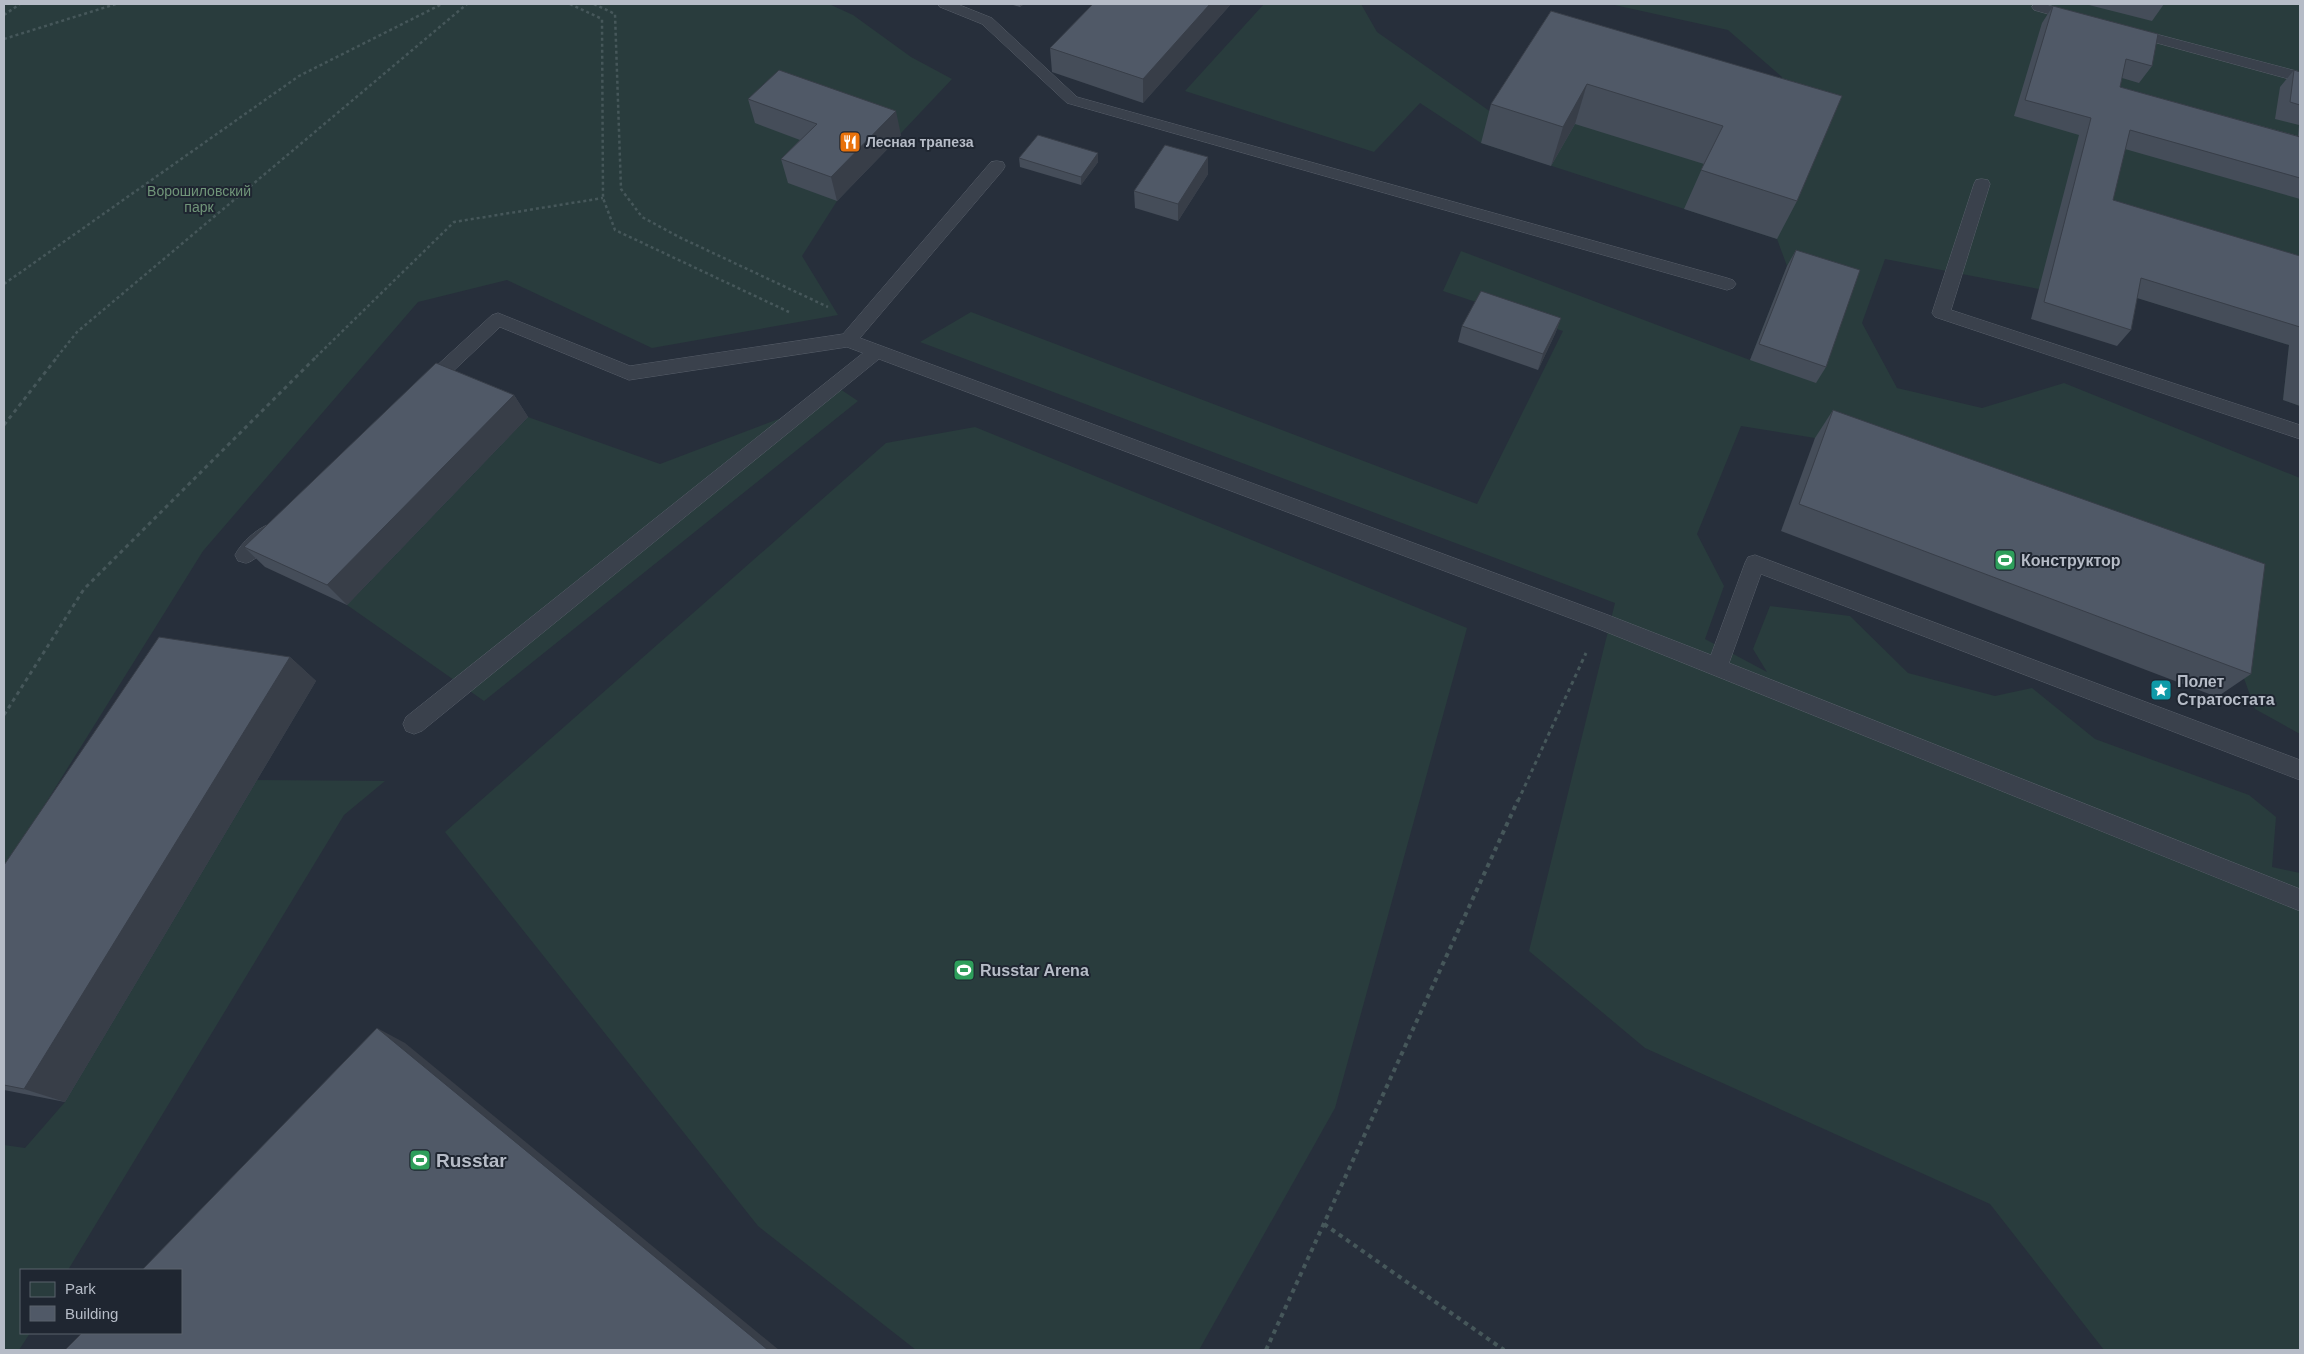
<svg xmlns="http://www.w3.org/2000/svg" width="2304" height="1354" viewBox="0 0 2304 1354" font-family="Arial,sans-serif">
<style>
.green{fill:#293c3d}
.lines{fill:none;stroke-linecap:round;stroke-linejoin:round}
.lane-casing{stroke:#585f6a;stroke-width:1}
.path-far2{stroke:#46575a;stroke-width:2.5;stroke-dasharray:3 3;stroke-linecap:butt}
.path-far1{stroke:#46575a;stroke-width:3;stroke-dasharray:4 4;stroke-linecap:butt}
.path{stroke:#46575a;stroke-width:4;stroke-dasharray:4.5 4.5;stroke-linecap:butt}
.lane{fill:#3a414c;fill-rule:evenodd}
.wall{fill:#454d59}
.shaded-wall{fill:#383e48}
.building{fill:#505967;stroke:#383e48}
.labels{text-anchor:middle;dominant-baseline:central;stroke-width:4;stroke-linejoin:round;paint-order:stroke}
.far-poi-label{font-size:14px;font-weight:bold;fill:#b6bcc7;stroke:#1f2631;text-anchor:start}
.far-park-label{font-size:14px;fill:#709579;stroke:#1f2631}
.poi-label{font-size:16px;font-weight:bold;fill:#b6bcc7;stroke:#1f2631;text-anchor:start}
.near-poi-label{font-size:19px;font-weight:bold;fill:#b6bcc7;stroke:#1f2631;text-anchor:start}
</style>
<rect width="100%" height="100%" fill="#272f3b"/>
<!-- green -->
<g class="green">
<polygon points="4,4 829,4 853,15 911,57 952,79 837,201 802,256 838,315 652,348 507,280 418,302 203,551 4,870"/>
<polygon points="1264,4 1361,4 1377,32 1498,117 1763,117 1782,77 1728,30 1610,4 2300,4 2300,406 2283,400 2289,345 2128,295 2039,289 1885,259 1862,323 1897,388 1982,408 2064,383 2300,478 2300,734 2255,709 2227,631 1815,438 1741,426 1697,534 1724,586 1705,639 1767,672 1753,649 1770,606 1850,616 1908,673 1995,696 2032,688 2095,739 2249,795 2276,817 2272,867 2300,873 2300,1350 2104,1350 1990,1204 1645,1048 1529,951 1615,603 920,342 971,312 1477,504 1563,331 1443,291 1461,251 1750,360 1787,266 1777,239 1481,143 1420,103 1374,152 1185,91"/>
<polygon points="840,389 858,401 484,701 347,605 528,417 660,464 797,412"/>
<polygon points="975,427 1467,628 1335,1108 1199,1350 916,1350 758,1226 445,832 886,443"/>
<polygon points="257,780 385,781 344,815 68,1270 21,1270 21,1333 30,1333 19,1350 4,1350 4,1145 25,1148 65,1102"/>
</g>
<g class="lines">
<!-- lane casing -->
<g class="lane-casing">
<g id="lane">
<polygon points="938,4 957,4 992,18 1077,97 1727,278 1733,280 1736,284 1733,288 1727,290 1067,103 982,24 940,7"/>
<polygon points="2034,4 2044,4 2083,15 2085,18 2078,22 2073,21 2034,10 2032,7"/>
<polygon points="2129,27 2300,72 2300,82 2124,34 2122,31 2124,28"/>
<polygon points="997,161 1003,162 1005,166 1003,170 860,338 1608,615 1711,655 1745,563 1748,557 1755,555 2300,760 2300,780 1761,574 1729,663 2300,889 2300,911 1594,627 879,359 422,731 414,734 406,731 403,724 406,717 863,353 847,347 629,380 500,327 432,391 426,393 420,391 417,386 420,381 492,315 498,313 630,366 843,334 991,162"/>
<polygon points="1982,179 1988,180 1990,184 1951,310 2300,425 2300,439 1935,317 1932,313 1974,184 1976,180"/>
<path d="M270,524L277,526L280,532C276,540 255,562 246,563C244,563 240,561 238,561L235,555C241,543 257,528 270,524Z"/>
</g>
</g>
<!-- path-far2 -->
<g class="path-far2">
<polyline points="570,4 602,19 603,198 615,230 789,312"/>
<polyline points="594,4 615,14 621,189 642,217 679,237 828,307"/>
<polyline points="4,15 20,4"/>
<polyline points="4,39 116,4"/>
<polyline points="4,284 299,76 442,4"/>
<polyline points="57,357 77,332 467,4"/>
<polyline points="316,357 454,222 603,198"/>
</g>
<!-- path-far1 -->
<g class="path-far1">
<polyline points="4,425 58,356"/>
<polyline points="4,715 84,589 317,356"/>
<polyline points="1518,801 1586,653"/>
</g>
<!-- path -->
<g class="path">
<polyline points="1324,1224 1504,1350"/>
<polyline points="1266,1350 1518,800"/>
</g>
<!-- lane -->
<use href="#lane" class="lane"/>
</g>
<!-- wall -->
<g class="wall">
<polygon points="1010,4 1024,4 1020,7"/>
<polygon points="1231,4 1143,103 1052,72 1050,48"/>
<polygon points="2085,4 2164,4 2152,21"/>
<polygon points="2053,6 2152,66 2139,83 2122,78 2120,87 2298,136 2299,125 2275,119 2280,87 2294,70 2300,72 2300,199 2125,149 2113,200 2300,256 2300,406 2283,400 2289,345 2137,298 2131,330 2117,346 2031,319 2079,135 2014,116 2042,23"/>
<polygon points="1551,11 1842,96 1797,201 1777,239 1684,209 1704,164 1575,124 1551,166 1481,143 1491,104"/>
<polygon points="748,99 901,135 837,201 788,183 781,159 800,140 755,123"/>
<polygon points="1208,157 1208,174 1178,221 1135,208 1134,191"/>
<polygon points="1019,158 1098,162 1081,185 1020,167"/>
<polygon points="1796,250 1826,367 1816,383 1750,360 1787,266"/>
<polygon points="1561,318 1555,334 1538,370 1458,342 1462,326"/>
<polygon points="514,395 528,417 347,605 265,567 244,547"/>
<polygon points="1833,410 2251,674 2217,697 1781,531 1815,438"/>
<polygon points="290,657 316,681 65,1102 4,1090 4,865"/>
</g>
<!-- shaded-wall -->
<g class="shaded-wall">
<polygon points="1020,4 1024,4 1020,7"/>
<polygon points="1210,4 1231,4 1143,103 1143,79"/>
<polygon points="1587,84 1575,124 1551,166 1563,127"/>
<polygon points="896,111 901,135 837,201 831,177"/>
<polygon points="1098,153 1098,162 1081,185 1081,177"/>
<polygon points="1208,157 1208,174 1178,221 1178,204"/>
<polygon points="1561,318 1555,334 1538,370 1543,354"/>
<polygon points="514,395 528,417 347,605 327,585"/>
<polygon points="290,657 316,681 65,1102 24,1089"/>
<polygon points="377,1028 405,1043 779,1350 768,1350"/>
</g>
<!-- building -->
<g class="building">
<polygon points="1093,4 1210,4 1143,79 1050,48"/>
<polygon points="2053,6 2158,34 2152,66 2126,59 2120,87 2300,137 2300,178 2130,130 2113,200 2300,256 2300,327 2141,278 2131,330 2044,302 2091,118 2025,100"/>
<polygon points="1551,11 1842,96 1797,201 1701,170 1723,126 1587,84 1563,127 1491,104"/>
<polygon points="779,70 896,111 831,177 781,159 817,124 748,99"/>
<polygon points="2294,70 2300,72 2300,105 2290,102"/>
<polygon points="1038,135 1098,153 1081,177 1019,158"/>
<polygon points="1165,145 1208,157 1178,204 1134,191"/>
<polygon points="1796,250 1860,270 1826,367 1759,344"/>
<polygon points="1481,291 1561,318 1543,354 1462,326"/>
<polygon points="436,363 514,395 327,585 244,547"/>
<polygon points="1833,410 2265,564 2251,674 1799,504"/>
<polygon points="159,637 290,657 24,1089 4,1085 4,865"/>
<polygon points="377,1028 768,1350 65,1350 82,1333 181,1333 181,1270 142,1270"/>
</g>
<!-- icons -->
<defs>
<g id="restaurant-square" transform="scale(1.125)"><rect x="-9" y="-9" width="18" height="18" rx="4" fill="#e8710a" stroke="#1f2631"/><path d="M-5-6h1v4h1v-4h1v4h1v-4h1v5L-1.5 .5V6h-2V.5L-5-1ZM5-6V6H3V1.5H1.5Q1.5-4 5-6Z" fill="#fff"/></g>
<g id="stadium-square" transform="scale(1.125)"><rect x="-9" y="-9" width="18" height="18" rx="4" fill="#2e9e5b" stroke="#1f2631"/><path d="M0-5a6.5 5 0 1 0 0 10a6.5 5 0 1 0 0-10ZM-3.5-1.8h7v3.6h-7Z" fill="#fff"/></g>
<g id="sight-square" transform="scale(1.125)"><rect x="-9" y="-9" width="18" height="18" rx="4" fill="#0f9aa8" stroke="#1f2631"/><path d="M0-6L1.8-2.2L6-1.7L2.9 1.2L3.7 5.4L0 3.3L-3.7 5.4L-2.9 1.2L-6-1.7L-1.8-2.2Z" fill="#fff"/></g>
</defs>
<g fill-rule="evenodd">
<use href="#restaurant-square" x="850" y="142"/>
<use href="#stadium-square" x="2005" y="560"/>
<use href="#sight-square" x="2161" y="690"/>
<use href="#stadium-square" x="964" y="970"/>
<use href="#stadium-square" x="420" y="1160"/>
</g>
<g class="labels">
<!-- far-poi labels -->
<g class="far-poi-label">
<text x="866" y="142">Лесная трапеза</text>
</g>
<!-- far-park labels -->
<g class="far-park-label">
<text x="199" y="191">Ворошиловский<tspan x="199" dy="16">парк</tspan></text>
</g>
<!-- poi labels -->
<g class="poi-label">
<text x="2021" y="560">Конструктор</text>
<text x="2177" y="681">Полет<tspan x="2177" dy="18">Стратостата</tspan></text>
<text x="980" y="970">Russtar Arena</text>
</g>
<!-- near-poi labels -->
<g class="near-poi-label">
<text x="436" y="1160">Russtar</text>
</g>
</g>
<!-- border -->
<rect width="2304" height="1354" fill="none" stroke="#b6bcc7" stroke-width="10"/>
<!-- legend -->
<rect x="20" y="1269" width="162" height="65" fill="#1f2631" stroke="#5b626d"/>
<rect x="30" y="1282" width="25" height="15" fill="#293c3d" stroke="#5b626d"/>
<text x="65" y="1294" font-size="15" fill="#b6bcc7">Park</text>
<rect x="30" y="1306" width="25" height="15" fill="#505967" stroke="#5b626d"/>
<text x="65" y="1319" font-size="15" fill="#b6bcc7">Building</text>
</svg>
